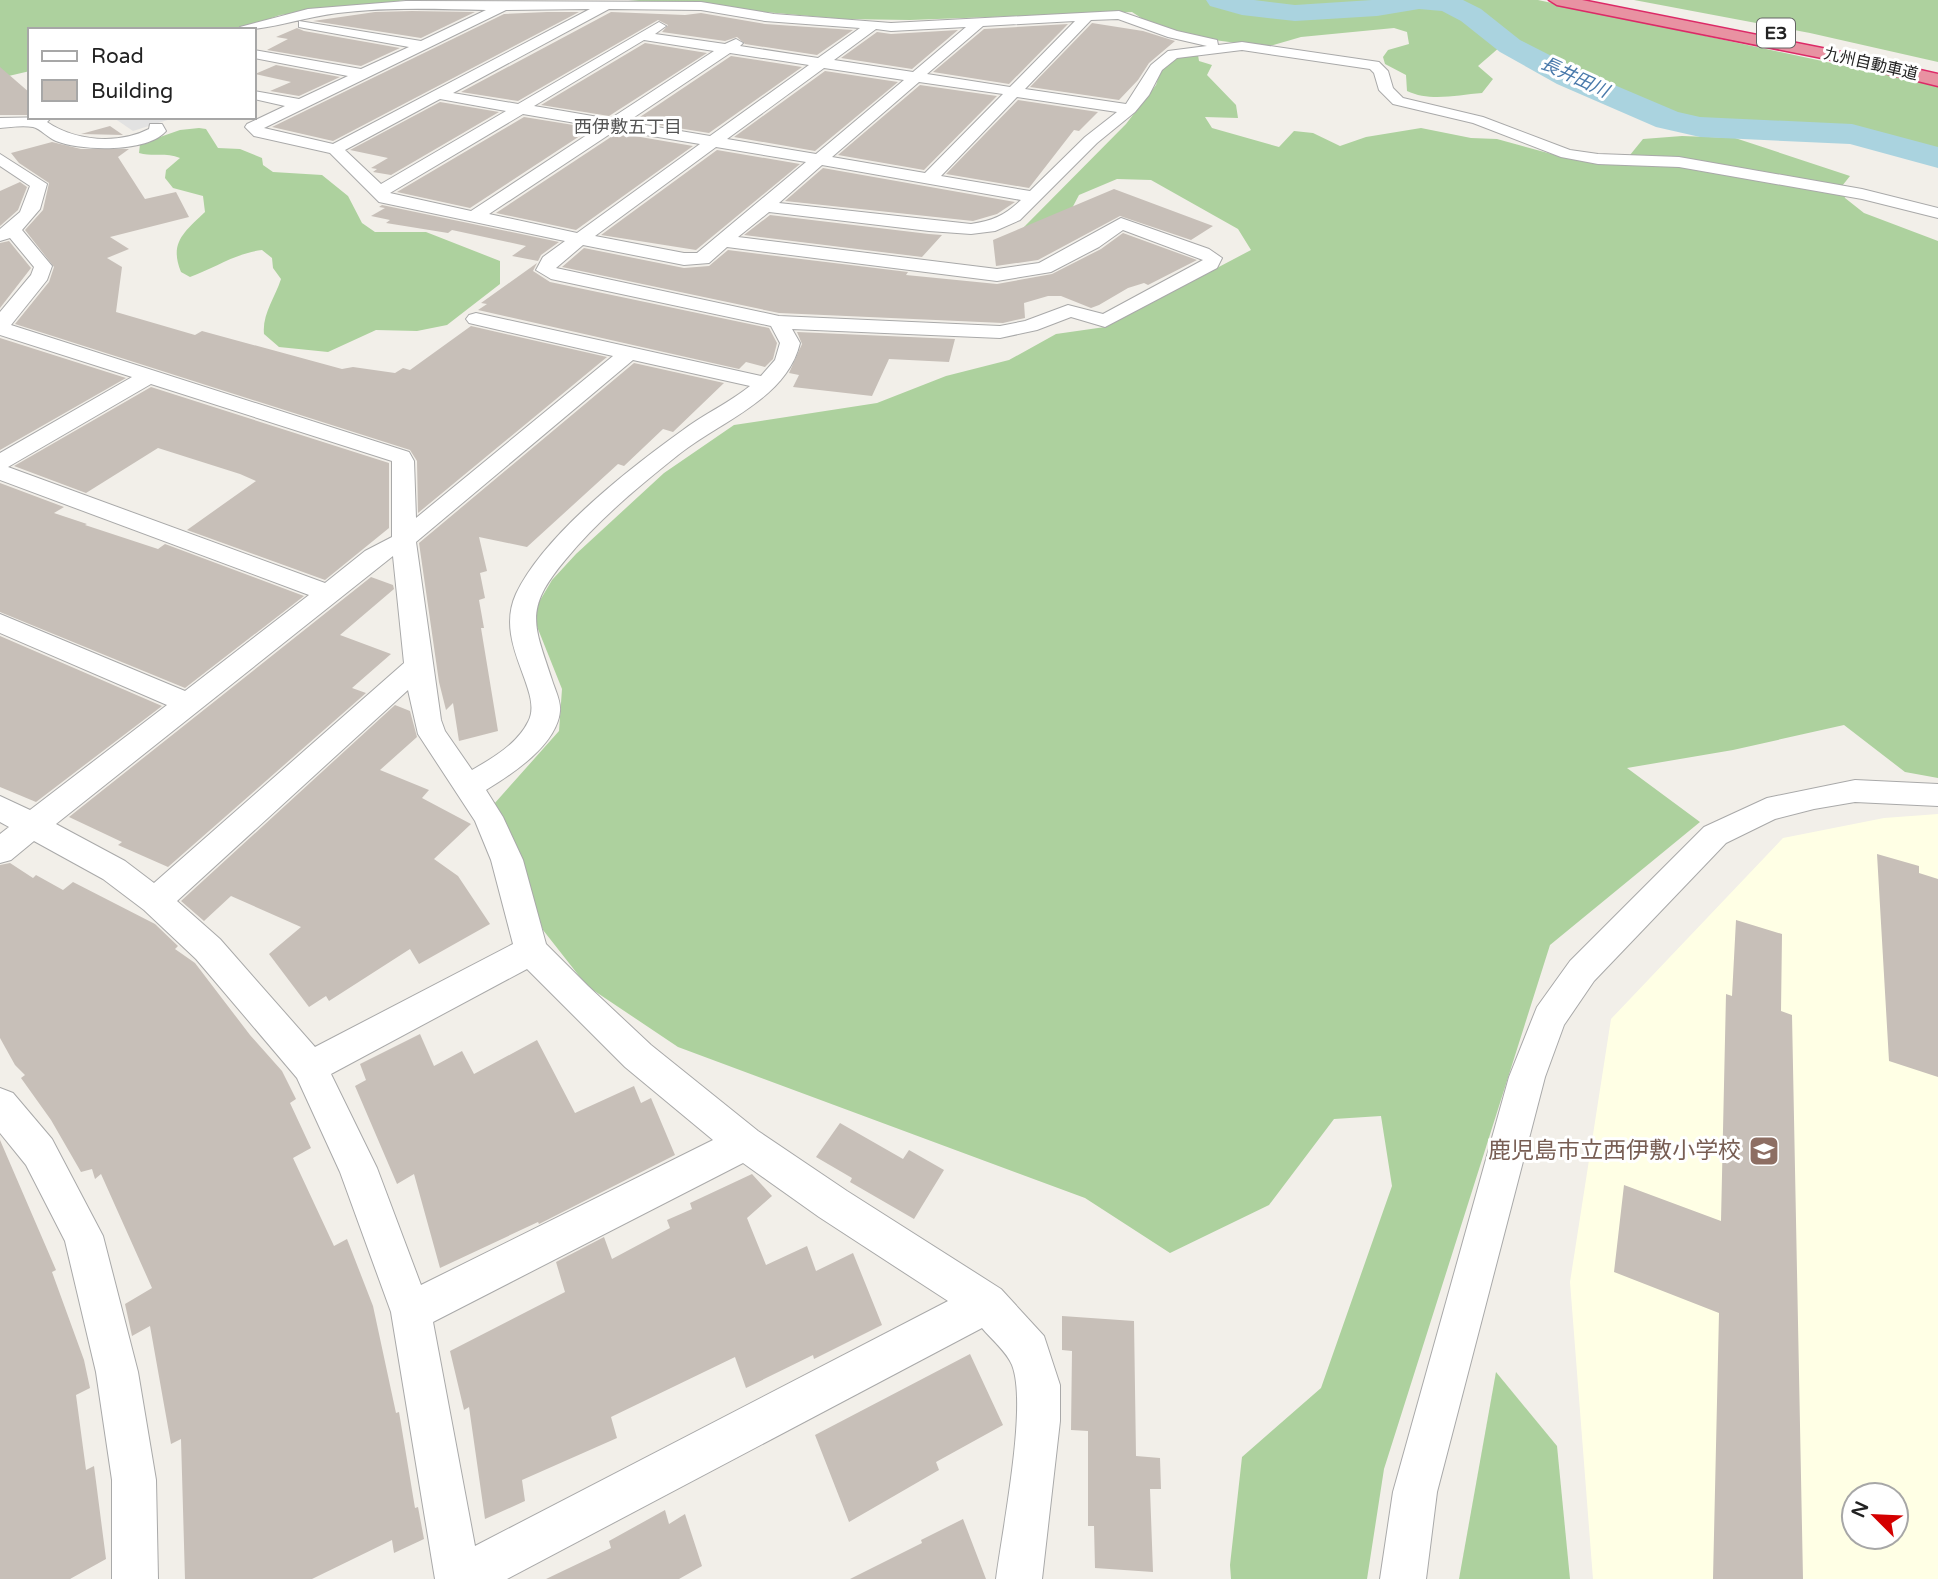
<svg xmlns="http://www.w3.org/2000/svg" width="1938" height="1579" viewBox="0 0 1938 1579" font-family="'Varela Round','Noto Sans JP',sans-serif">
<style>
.education{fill:#ffffe5;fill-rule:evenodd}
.forest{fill:#add19e}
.parking{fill:#e2e2e2}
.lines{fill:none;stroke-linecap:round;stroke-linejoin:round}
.river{fill:#aad3df;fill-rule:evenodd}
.building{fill:#c7bfb8}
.street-casing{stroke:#a9a9a9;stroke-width:2}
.highway-casing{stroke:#dc2a67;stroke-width:3}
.street{fill:#fff;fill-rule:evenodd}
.highway{fill:#e892a2;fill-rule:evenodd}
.labels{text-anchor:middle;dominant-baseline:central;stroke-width:6;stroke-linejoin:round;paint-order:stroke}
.far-street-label{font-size:16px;fill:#222;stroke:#fff}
.shield{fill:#fff;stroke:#646464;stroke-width:2}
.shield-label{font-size:18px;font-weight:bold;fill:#222}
.far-water-label{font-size:18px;font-style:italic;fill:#4a7aab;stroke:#fff}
.far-neighbourhood-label{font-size:18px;fill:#555;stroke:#fff}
.near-education-label{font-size:23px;fill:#785e54;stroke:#fff;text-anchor:end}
</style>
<rect width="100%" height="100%" fill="#f2efe9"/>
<!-- education -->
<path class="education" d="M1938,814V1579H1593L1570,1282L1611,1019L1783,838L1884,818ZM1854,1495H1896V1537H1854Z"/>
<!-- forest -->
<g class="forest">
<polygon points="0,0 407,0 280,15 237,30 30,30 30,71 0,78"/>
<path d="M482,0H1538L1938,86V155L1876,136L1847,132L1722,126L1678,120L1621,98L1508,40L1478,66L1493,79L1482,93C1457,95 1430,102 1407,91L1406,75L1385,64L1383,57L1388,50L1409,44L1407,32L1394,28L1301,37L1267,47L1199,38L1152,25L1132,12L910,20L843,19L628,0Z"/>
<polygon points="1634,0 1938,0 1938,62 1810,33"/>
<polygon points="1198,55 1199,61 1212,65 1207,75 1236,105 1238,118 1205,117 1212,128 1279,147 1294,131 1313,133 1340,146 1366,137 1421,128 1471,138 1497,139 1559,156 1630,155 1643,139 1682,136 1735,138 1850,176 1842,186 1845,198 1864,213 1938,241 1938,778 1905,772 1844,725 1733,750 1627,768 1700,822 1550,945 1384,1469 1367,1579 1231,1579 1230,1565 1242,1457 1321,1388 1392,1186 1381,1116 1334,1119 1269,1205 1170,1253 1085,1198 678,1047 587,986 543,930 494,804 559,731 562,689 532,614 552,580 576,554 664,473 734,425 877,403 946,376 1009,360 1056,334 1105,327 1251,250 1238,229 1151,180 1117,179 1079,195 1069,214 1023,228 1126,124 1156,85 1161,69 1181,56"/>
<path d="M199,128L206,129L218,148L240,149L262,158L263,165L273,172L322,175L348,196L362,223L375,232H426L500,261V284L447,325L417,331L376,330L328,352L279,347L264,334C262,314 275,298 281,279L273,268L272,258L262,250C236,253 215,268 190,277L181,272C169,243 184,232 205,212L203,196L173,188L165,178L166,170L180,158C166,152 153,157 139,153L140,144L180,130Z"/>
<polygon points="1496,1372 1557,1446 1570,1579 1459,1579"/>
</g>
<!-- parking -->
<polygon class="parking" points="177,117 133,131 114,118 117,117"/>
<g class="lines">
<!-- river -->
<polygon class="river" points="1206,0 1254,0 1295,5 1372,0 1463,0 1481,9 1520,40 1579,70 1678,112 1700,117 1852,124 1938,147 1938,168 1850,144 1700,137 1656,127 1557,84 1500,52 1461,21 1442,11 1419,9 1377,16 1295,21 1242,15 1210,6"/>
</g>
<!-- building -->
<g class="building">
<polygon points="375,12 412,11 475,12 421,38 313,21"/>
<polygon points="547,12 579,12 333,141 272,127 504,14"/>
<polygon points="611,12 685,15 701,13 765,24 853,30 817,55 745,44 737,37 725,41 662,32 668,25 658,20 518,101 461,92"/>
<polygon points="1092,23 1143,31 1175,41 1149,63 1138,80 1119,100 1030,87"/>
<polygon points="1068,24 1009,84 933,72 984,29"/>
<polygon points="297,28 304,31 400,48 361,66 267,50 288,39 276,37"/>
<polygon points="958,30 912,69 841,58 877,32 891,34"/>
<polygon points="645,43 707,53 609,116 541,105"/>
<polygon points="731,56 802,67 709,133 634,121"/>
<polygon points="276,65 340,77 299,96 270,91 291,82 255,74"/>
<polygon points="0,67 30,93 30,115 0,115"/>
<polygon points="825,71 898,82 815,151 734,137"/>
<polygon points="920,85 997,96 924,170 838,155"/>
<polygon points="1018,100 1098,112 1079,131 1074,130 1029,188 946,174"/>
<polygon points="440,102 499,112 391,175 373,172 377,169 371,168 388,158 350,150"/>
<polygon points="524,117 592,128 470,208 397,192"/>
<polygon points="110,126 123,135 81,134"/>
<polygon points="617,133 693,146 576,230 496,213"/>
<polygon points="52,142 81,149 129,149 118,157 145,199 176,192 189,217 110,237 129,249 107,258 122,267 116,312 195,335 202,331 342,369 353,367 395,373 403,368 410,370 471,326 607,357 418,513 417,461 410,450 15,324 49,282 54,267 25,230 43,210 49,183 19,163 11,153"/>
<polygon points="717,150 800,164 696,250 601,235"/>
<polygon points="823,168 1015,202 997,214 973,221 785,201"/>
<polygon points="20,182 27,187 18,210 0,226 0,191"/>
<polygon points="1114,189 1213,226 1191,240 1120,216 1038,260 996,266 993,240"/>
<polygon points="382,205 559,242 541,255 538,261 512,256 526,246 452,230 448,233 386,223 390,220 371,216 385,208 379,207"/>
<polygon points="770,215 929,234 942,235 922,257 744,235"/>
<polygon points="1123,233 1197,260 1148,285 1144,283 1128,288 1099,305 1091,308 1061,296 1048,296 1024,303 1025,318 1003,323 779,313 562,267 584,248 684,268 709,266 728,250 908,272 906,275 997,284 1052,274 1101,249"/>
<polygon points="9,241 31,268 0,308 0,243"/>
<polygon points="537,263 533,271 550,282 769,328 777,343 773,359 765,367 746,362 739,369 478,310 487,304 481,303"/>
<polygon points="797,332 955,339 949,362 889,359 872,396 793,387 799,375 789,373 802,344"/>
<polygon points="0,338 126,378 0,450"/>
<polygon points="634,363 724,383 673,432 663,429 624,466 618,464 527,547 479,537 487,571 480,573 485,598 479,600 484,628 481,628 498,731 459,741 453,703 446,710 439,682 419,543"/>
<polygon points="151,387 389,463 389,528 325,580 187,530 256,481 240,474 158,448 86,493 14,466"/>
<polygon points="0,483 64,507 54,513 87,524 85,525 158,549 165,544 304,596 185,688 0,612"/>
<polygon points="371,577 393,585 394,589 340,635 391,654 352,688 366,693 168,867 118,845 122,842 69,817"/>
<polygon points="0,636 162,706 36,802 0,787"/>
<polygon points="395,705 410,711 417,737 380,770 429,790 422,798 471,824 434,859 458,876 490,924 419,964 410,949 329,1001 326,996 309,1007 269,954 301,927 231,896 204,921 181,901"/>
<polygon points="1877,854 1919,866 1919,873 1938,879 1938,1077 1889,1061"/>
<polygon points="10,863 33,878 36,875 63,890 73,882 155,924 178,946 175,949 195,963 250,1035 282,1071 296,1099 290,1103 311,1148 293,1158 334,1246 347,1239 373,1306 396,1413 399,1412 415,1508 418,1507 424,1539 394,1553 392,1540 312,1579 185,1579 181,1439 171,1444 150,1326 132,1336 125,1304 152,1288 101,1174 95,1179 92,1169 81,1172 51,1120 21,1078 25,1075 15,1065 0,1038 0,865"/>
<polygon points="1736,920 1782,934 1781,1011 1792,1015 1803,1579 1713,1579 1719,1313 1614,1272 1624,1185 1721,1221 1726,994 1732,996"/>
<polygon points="420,1034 434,1066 462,1051 474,1074 537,1040 575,1113 634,1086 641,1103 651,1098 675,1155 539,1224 538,1222 440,1268 414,1174 397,1184 355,1086 366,1080 360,1064"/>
<polygon points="840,1123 903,1159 909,1150 944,1170 914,1219 850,1182 852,1178 816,1157"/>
<polygon points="0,1140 56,1270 52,1272 84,1360 90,1388 76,1395 86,1470 94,1466 106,1559 70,1579 0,1579"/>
<polygon points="752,1174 772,1196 747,1218 766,1265 807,1246 816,1271 853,1253 882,1325 814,1359 813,1355 746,1388 735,1357 611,1417 617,1438 522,1480 525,1501 485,1519 469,1407 464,1410 450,1351 565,1292 556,1262 604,1237 612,1259 670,1228 667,1220 692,1209 690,1203"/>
<polygon points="1062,1316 1134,1321 1136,1456 1160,1458 1161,1489 1150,1489 1153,1572 1095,1568 1094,1526 1088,1526 1088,1431 1071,1430 1072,1351 1062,1350"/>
<polygon points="970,1354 1003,1425 936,1462 939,1470 849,1522 815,1435"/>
<polygon points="665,1510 669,1524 685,1514 702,1566 679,1579 546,1579 611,1548 609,1541"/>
<polygon points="963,1519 986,1579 850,1579 922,1543 921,1540"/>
</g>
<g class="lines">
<!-- street casing -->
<g class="street-casing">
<g id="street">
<path d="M406,1L701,2L774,14L891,23L1119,11L1177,31L1217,40L1218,45L1242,42L1379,62L1388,71L1393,88L1403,98L1483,117L1570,150L1598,154L1679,157L1862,189L1938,208V218L1862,199L1679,167L1598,164L1561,157L1473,123L1393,104L1379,90L1374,73L1370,69L1242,50L1177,58L1162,70L1149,95L1135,112L1097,143L1020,220L995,231L971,234L929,231L769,212L738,237L997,269L1039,263L1121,218L1209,249L1222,258L1217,268L1105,327L1071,317L1037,330L1000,338L792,329L800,343C787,399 719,422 678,455C639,486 598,520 566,559C523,610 534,624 552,680C555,690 561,701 560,711C557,745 512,774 486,790L503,817L523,860L546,944L588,986L651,1045L758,1131L847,1191L1001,1289L1044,1336L1060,1385V1421L1042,1579H996C1002,1531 1028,1405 1012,1365C1007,1352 991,1339 982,1328L507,1579H435L391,1312L340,1172L297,1078L196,959L144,910L103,879L34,841L11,860L0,863V834L9,827L0,822V796L30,810L167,705L0,633V614L185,691L309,595L0,480V453L132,377L0,335V312L31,275L34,267L10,238L0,241V229L20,212L30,186L0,166V154L47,184L40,209L22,230L52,266L47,280L11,325L409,452L414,461L416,518L613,356L469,323L466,319L469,315L476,313L761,376L775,360L780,343L771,326L551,279L536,270L543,257L565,241L379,202L330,153L254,136L245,127L247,124L285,106L254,99V91L299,99L348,76L254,58V50L361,69L409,47L304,28L299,27V21L421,41L486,10C437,9 387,7 338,13C304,17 269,30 238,30L240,27L308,9ZM590,9L333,144L264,128L506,10ZM609,9L701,10L765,21L860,28L818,58L740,46L743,43L736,39L725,44L655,34L666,26L659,22L518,104L453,93ZM1118,19L1168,37L1207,46L1168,51L1151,65L1126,104L1025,89L1091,20ZM1075,21L1010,87L927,74L983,26ZM966,27L913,72L834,60L876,29L891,31ZM644,40L714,51L610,119L534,106ZM730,53L809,65L710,136L627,122ZM824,68L904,80L816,154L727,139ZM919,82L1003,94L925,173L832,157ZM1017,97L1117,112L1085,137L1030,191L941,176ZM440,99L506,111L381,184L345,150ZM523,114L599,127L471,211L390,193ZM616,130L700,144L577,233L489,214ZM716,147L806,162L697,253H684L595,236ZM822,165L1021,200C1005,215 993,221 971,224L779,203ZM1123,230L1203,260L1103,314L1068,305L1025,321L1000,326L779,316L556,268L583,245L684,265L709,263L727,247L997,281L1051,272L1099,247ZM633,360L750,386C729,403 704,414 683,430C630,468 544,535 516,594C493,644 545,692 528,722C517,744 493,758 472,770L445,731L441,720L416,542ZM151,384L392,461V537L365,551L325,583L8,467ZM393,556L404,663L154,883L125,861L56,824ZM408,690L418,734L475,821L491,860L513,944L315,1047L220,939L177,901ZM527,969L625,1067L713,1140L421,1285L377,1168L331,1074ZM743,1163L819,1217L948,1301L475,1546L433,1322Z"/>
<path d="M52,117L47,122C75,141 118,145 149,129L150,124H162L166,131C147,153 81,151 56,141C48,138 41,129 33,127C23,125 10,127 0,128V118Z"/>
<polygon points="1855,780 1938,784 1938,806 1855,802 1814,809 1775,819 1726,843 1594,981 1564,1025 1545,1077 1437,1492 1426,1579 1380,1579 1393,1492 1509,1077 1537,1007 1570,961 1704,827 1767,798"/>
<polygon points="0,1088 13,1093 52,1139 103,1236 138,1372 156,1480 158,1579 112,1579 112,1480 96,1372 65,1241 26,1165 0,1133"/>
</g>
</g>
<!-- highway casing -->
<g class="highway-casing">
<polygon id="highway" points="1549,0 1582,0 1832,50 1938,74 1938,86 1832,60 1557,5"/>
</g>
<!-- street -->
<use href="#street" class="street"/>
<!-- highway -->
<use href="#highway" class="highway"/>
</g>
<!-- icons -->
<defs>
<g id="school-square" transform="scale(1.575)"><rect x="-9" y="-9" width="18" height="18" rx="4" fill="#8d6e63" stroke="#fff"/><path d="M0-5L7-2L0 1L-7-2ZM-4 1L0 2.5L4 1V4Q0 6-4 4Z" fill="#fff"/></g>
</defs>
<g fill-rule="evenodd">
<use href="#school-square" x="1764" y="1151"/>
</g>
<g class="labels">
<!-- far-street labels -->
<g class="far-street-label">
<text transform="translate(1871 64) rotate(13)">九州自動車道</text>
</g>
<!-- shield labels -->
<rect class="shield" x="1757" y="18.5" width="38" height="29" rx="5"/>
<g class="shield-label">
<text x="1776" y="33">E3</text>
</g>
<!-- far-water labels -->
<g class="far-water-label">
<text transform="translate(1575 77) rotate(25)">長井田川</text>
</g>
<!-- far-neighbourhood labels -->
<g class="far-neighbourhood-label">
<text x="628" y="127">西伊敷五丁目</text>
</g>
<!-- near-education labels -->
<g class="near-education-label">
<text x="1741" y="1151">鹿児島市立西伊敷小学校</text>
</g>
</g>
<!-- legend -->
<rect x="28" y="28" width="228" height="91" fill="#ffffff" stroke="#a7a7a7" stroke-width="2"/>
<rect x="42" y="51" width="35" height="10" fill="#ffffff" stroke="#a7a7a7" stroke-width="2"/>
<text x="91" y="63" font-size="21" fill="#222222">Road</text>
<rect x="42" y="80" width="35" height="21" fill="#c7bfb8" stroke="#a7a7a7" stroke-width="2"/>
<text x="91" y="98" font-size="21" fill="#222222">Building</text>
<!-- north arrow -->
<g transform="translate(1875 1516) rotate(294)"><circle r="33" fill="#ffffff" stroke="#a7a7a7" stroke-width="2"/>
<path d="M0-5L12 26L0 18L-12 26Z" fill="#d40000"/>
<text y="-10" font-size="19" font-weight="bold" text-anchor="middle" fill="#222222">N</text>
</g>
</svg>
